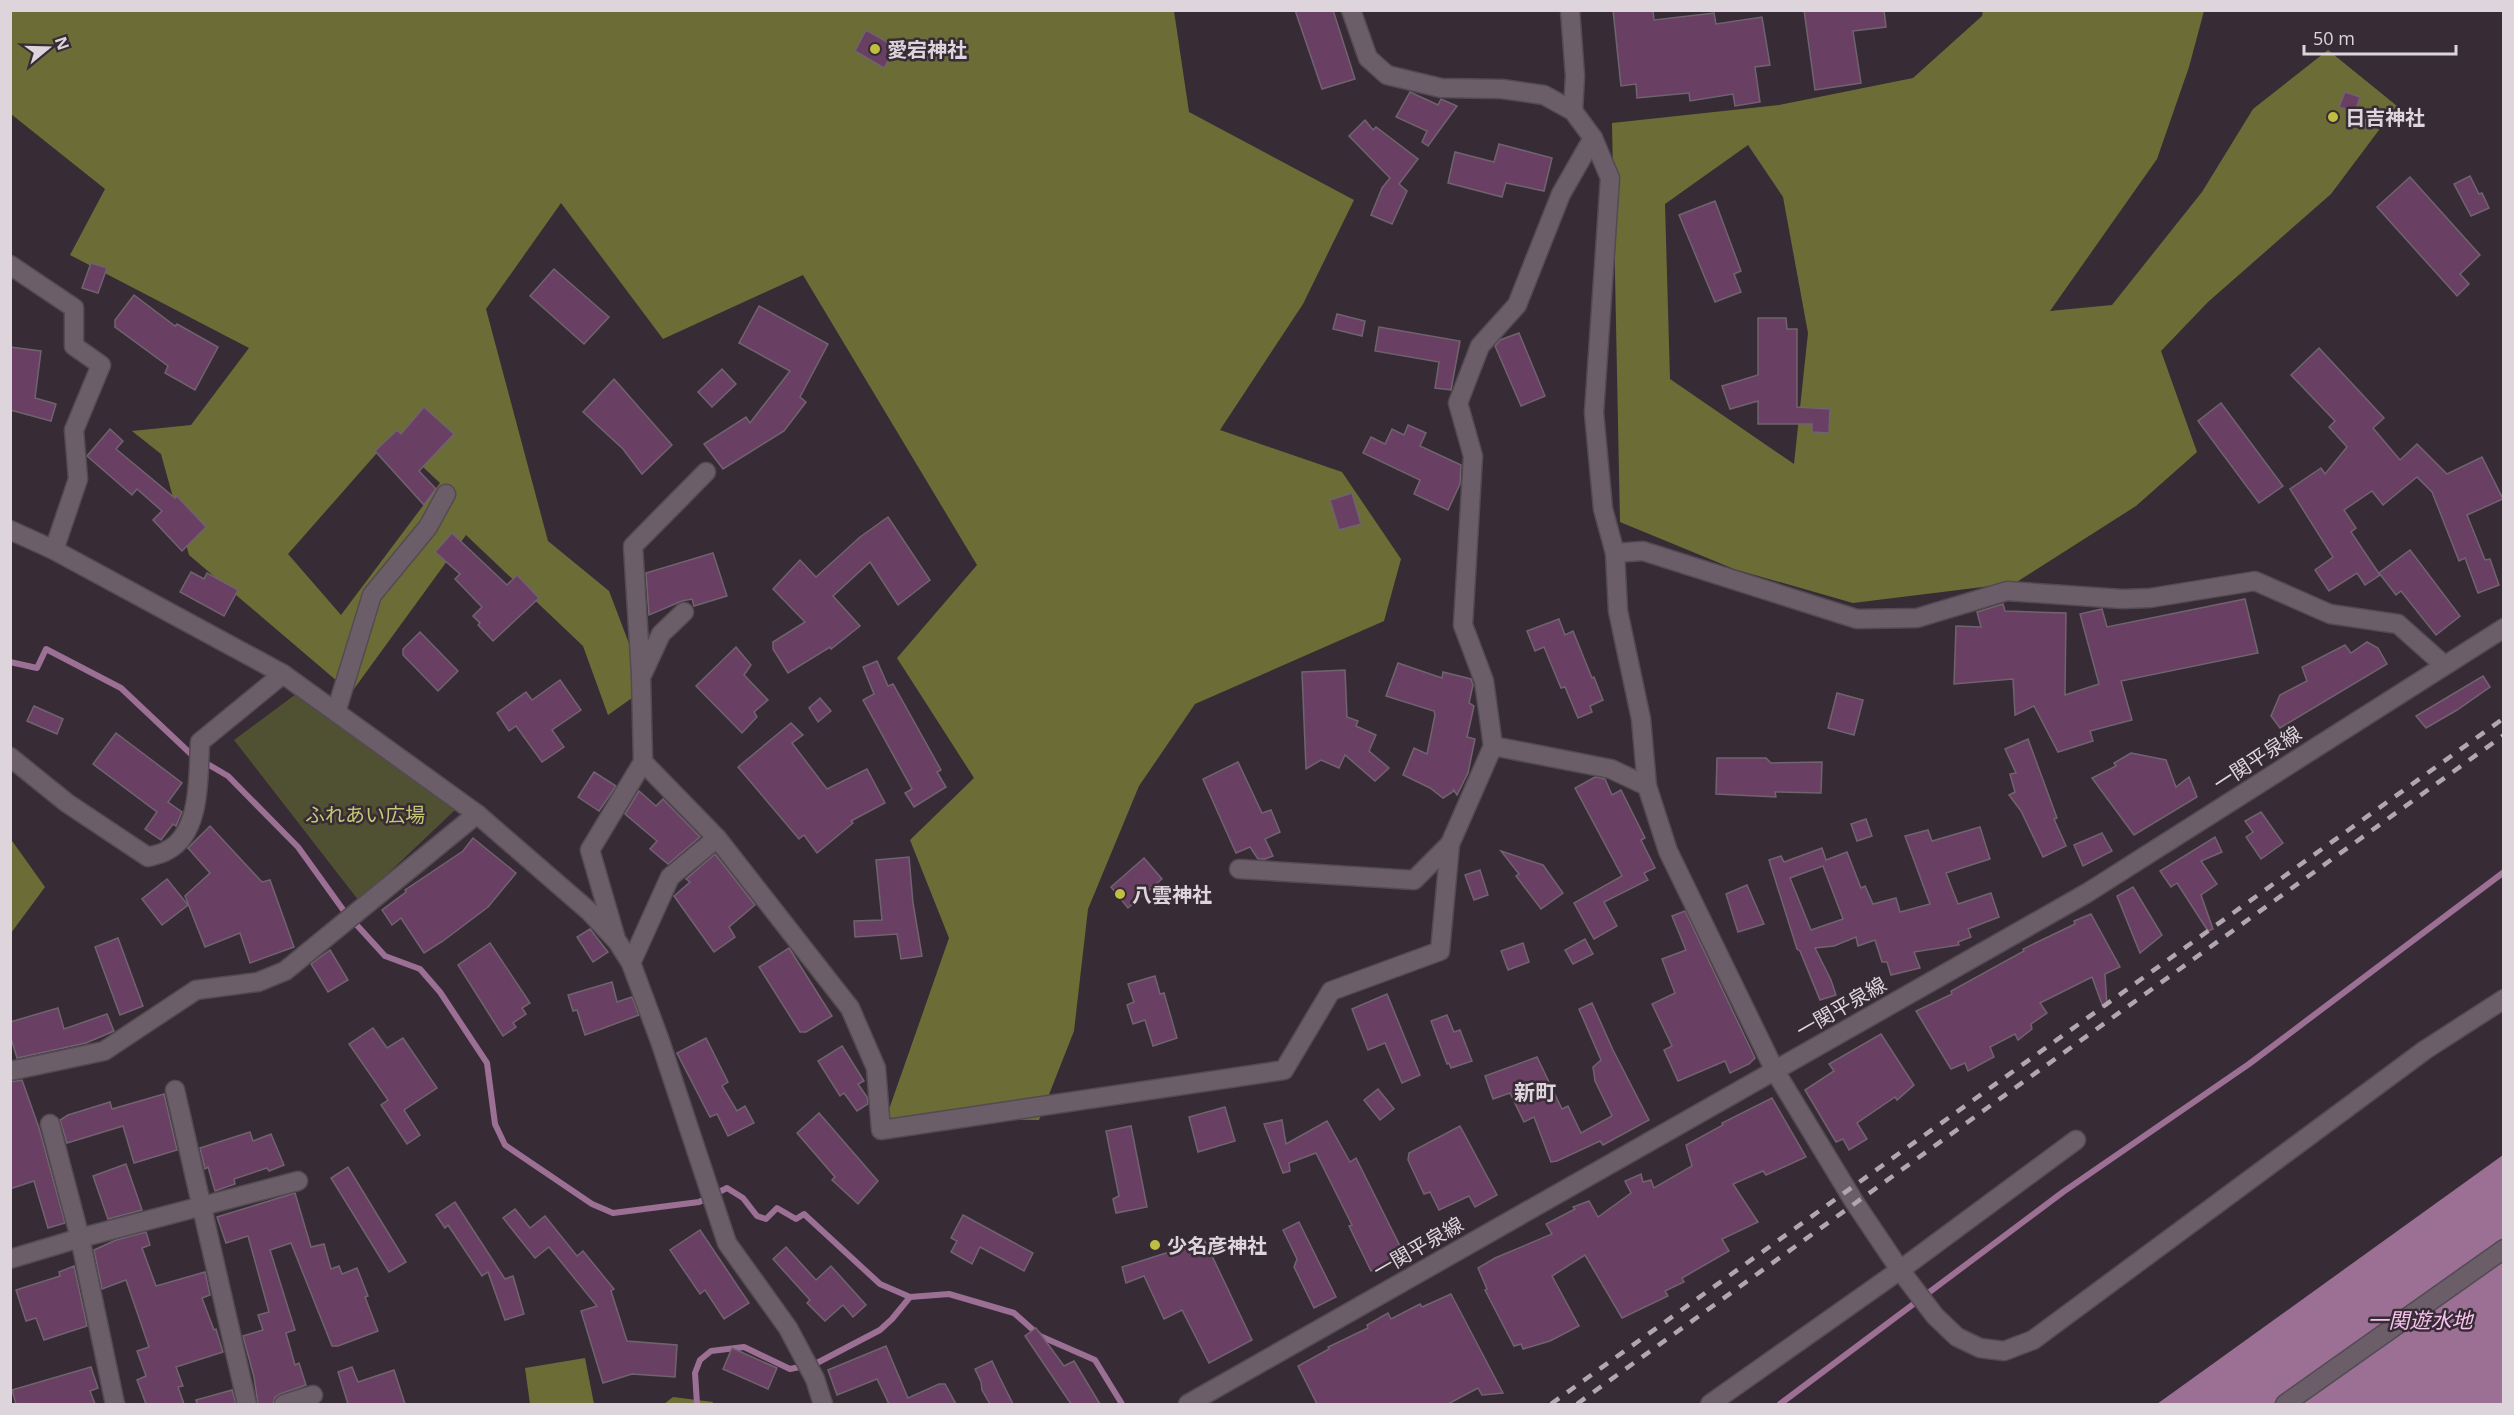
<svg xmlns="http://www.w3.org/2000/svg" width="2514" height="1415" viewBox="0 0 2514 1415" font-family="'Open Sans','Noto Sans JP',sans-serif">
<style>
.green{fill:#505032}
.forest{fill:#6c6d36;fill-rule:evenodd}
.water{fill:#9c7095}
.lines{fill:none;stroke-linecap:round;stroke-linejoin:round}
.stream{stroke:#9c7095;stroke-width:6}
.building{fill:#694064;stroke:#70636e;stroke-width:1.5;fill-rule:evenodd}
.street-casing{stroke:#534a52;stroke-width:21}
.secondary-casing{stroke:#534a52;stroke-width:21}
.street{stroke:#6b5e69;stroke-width:18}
.secondary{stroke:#6b5e69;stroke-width:18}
.rail{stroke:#b1a8af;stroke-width:4.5;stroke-dasharray:10 10;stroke-linecap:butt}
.poi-dot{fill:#bfbe41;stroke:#372b35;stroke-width:2}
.labels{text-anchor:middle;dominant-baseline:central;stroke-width:5;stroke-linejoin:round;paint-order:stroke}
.poi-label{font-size:20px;font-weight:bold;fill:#ddd5db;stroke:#372b35;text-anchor:start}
.street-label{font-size:20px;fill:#ddd5db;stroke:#372b35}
.park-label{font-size:20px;fill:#c7c874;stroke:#372b35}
.neighbourhood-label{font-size:21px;font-weight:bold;fill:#ddd5db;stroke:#372b35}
.water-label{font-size:21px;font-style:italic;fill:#f8c2ef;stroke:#372b35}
</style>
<rect width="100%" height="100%" fill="#372b35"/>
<!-- green -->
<polygon class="green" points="296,694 456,809 359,901 234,740"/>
<!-- forest -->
<g class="forest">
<path d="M10,11H1174L1189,112L1354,200L1303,304L1220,430L1342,472L1401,559L1384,621L1195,704L1139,786L1088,909L1074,1031L1039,1120L886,1118L949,938L910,840L974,778L897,658L977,565L803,275L663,339L561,203L486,309L548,541L609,591L646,688L608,715L583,646L466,535L351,693L189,555L161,454L132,431L191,425L249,348L70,255L105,189L11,114ZM391,437L440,483L341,615L288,554Z"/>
<path d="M1983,11H2204L2189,67L2157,159L2050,311L2112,305L2202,192L2253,109L2328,50L2397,106L2331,194L2208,302L2161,351L2197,452L2136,506L2015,583L1853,603L1734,569L1620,522L1612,123L1779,105L1913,78L1982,16ZM1748,145L1783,197L1808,333L1794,464L1670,379L1665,204Z"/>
<polygon points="10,838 45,887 11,933 10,933"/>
<polygon points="585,1358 594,1404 530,1404 525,1368"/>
<polygon points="673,1397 713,1402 712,1404 664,1404"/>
</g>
<!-- water -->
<polygon class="water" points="2503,1155 2503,1404 2157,1404"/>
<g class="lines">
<!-- stream -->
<g class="stream">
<polyline points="10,662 37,668 46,649 121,688 192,755 228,776 298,847 344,911 385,956 420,969 440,992 487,1063 495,1124 505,1145 592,1204 613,1213 699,1202 727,1188 743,1198 757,1216 766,1219 777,1208 796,1219 804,1214 880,1284 910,1297"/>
<polyline points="697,1404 695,1373 700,1360 711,1351 744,1347 790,1369 815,1364 880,1330 892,1319 910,1297 949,1294 1014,1313 1040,1336 1095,1360 1122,1404"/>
<polyline points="1780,1404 2063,1192 2249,1064 2504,872"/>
</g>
</g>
<!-- building -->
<g class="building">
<polygon points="1295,10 1333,10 1355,79 1322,89"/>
<polygon points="1613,10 1653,10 1654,20 1714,13 1716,24 1762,17 1770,65 1755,67 1760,102 1735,106 1733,94 1690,101 1689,93 1637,98 1636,84 1621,86"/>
<polygon points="1804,10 1884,10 1886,27 1853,31 1861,83 1815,90"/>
<polygon points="866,30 896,47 884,68 855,51"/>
<polygon points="1410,92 1438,105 1441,99 1457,106 1428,146 1422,142 1427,131 1396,117"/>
<polygon points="2345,92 2360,97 2355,112 2339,107"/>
<polygon points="1365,120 1373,130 1376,127 1418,159 1399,184 1407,191 1392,224 1371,215 1382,188 1390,178 1349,136"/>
<polygon points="1499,144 1552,158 1544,191 1506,183 1502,197 1448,183 1455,152 1494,162"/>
<polygon points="2470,176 2479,194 2482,193 2489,208 2471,216 2454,184"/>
<polygon points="2410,177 2480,255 2460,274 2469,284 2457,296 2377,207"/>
<polygon points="1715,201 1741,271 1734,274 1741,292 1715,302 1679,215"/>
<polygon points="91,263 107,268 98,293 82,288"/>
<polygon points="554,269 609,317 584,344 530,296"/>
<polygon points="134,295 175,326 177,324 218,347 195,390 165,373 168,366 115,327 115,320"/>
<polygon points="759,306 828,344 800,397 806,402 784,431 723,469 704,444 746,417 750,423 790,371 739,343"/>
<polygon points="1337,314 1365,321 1362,336 1333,329"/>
<polygon points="1758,318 1786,318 1787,329 1797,329 1797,407 1830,409 1829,433 1812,432 1812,424 1758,424 1758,401 1730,409 1722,386 1758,375"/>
<polygon points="1379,327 1460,341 1451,390 1435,388 1439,362 1375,351"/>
<polygon points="1519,333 1545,396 1521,406 1495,346 1500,340"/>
<polygon points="10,347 41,351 35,398 56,404 51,421 10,410"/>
<polygon points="2319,348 2384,418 2373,428 2400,460 2417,444 2447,474 2482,457 2503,499 2467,515 2485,560 2490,559 2499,585 2478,593 2465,558 2459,561 2432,492 2417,477 2383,505 2372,491 2344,510 2356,528 2351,532 2380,575 2365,585 2357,573 2329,591 2315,570 2333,557 2290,489 2321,468 2325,474 2347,447 2329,427 2335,421 2291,375"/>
<polygon points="722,369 736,384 712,407 698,392"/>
<polygon points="614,379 672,445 642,474 623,449 583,412"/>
<polygon points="2221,403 2283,486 2259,503 2198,421"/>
<polygon points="424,407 454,434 419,471 436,489 424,505 375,451 397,430 401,434"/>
<polygon points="1408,425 1426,433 1420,446 1461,465 1460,484 1448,510 1414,494 1420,480 1363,453 1371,437 1385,444 1392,429 1404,435"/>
<polygon points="110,429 123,441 116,449 175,498 177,496 206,527 182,551 153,520 162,511 137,489 132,495 87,456"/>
<polygon points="1352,493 1361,524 1339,530 1330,500"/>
<polygon points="888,517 930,580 898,605 870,562 833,596 860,626 831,649 830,647 788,673 773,649 773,642 805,622 773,589 800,560 816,577 860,537"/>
<polygon points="452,533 507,585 517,575 539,598 493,641 478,625 480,623 473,616 482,607 455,579 460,574 435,552"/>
<polygon points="2410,550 2460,616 2436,635 2401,591 2396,595 2379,573"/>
<polygon points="713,553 727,596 694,606 692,599 682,601 649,615 646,573"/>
<polygon points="191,572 204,579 207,573 238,590 224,616 180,592"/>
<polygon points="2245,599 2258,653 2121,681 2132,720 2090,731 2093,741 2058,752 2034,706 2015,715 2013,679 1954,684 1956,626 1981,627 1977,612 2003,604 2005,611 2066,613 2065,695 2099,684 2080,614 2102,609 2107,627"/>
<polygon points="1559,619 1565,635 1573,631 1592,678 1594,677 1603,700 1590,706 1592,712 1578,718 1565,687 1561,688 1544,647 1535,651 1527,631"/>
<polygon points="420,632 458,671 438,691 403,655 403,649"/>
<polygon points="2367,642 2378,648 2387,664 2280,728 2271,716 2280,695 2307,681 2302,667 2345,645 2351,653"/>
<polygon points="736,647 751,665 744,675 768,700 754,712 757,717 742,733 696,686"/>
<polygon points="877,661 888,686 893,684 941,770 937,772 946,787 914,807 905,793 912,789 863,700 874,694 863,667"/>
<polygon points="1398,663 1442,678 1443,672 1471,679 1473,685 1469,703 1474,706 1467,737 1475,739 1468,773 1457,795 1453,789 1454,791 1443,798 1430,788 1403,775 1414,748 1427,754 1435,715 1434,711 1386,696"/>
<polygon points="1345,670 1347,717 1358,721 1356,726 1376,735 1369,751 1389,768 1375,781 1345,755 1339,768 1321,760 1306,769 1302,672"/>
<polygon points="2483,676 2490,687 2457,710 2426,728 2416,716"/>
<polygon points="560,680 581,710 552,730 564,747 542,762 516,726 509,731 497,713 526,692 532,700"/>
<polygon points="1837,693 1863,700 1854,735 1828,728"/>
<polygon points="820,698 831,711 818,722 809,708"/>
<polygon points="34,706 63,719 57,734 27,721"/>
<polygon points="791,723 803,735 792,743 827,789 867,769 885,803 851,821 853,823 817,853 804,835 799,839 738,767"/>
<polygon points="116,733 182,783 168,802 182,812 181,814 176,826 173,824 161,840 145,829 157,812 93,764"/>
<polygon points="2028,739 2057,818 2054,819 2066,846 2043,857 2021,811 2009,795 2015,792 2010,774 2016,773 2005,749"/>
<polygon points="2131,753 2166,760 2176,787 2189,777 2197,797 2134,835 2092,778 2116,766 2114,763"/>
<polygon points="1717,758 1766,758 1771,763 1822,762 1821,793 1775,792 1776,797 1716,794"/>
<polygon points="1238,762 1262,813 1271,810 1280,832 1265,839 1273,856 1265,859 1258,859 1250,847 1236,853 1203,779"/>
<polygon points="594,772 616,786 599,811 578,797"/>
<polygon points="1595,777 1605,779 1612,795 1621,790 1645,838 1641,840 1655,868 1644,873 1648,880 1604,902 1617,926 1594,939 1574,903 1622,876 1575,788"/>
<polygon points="639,791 656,806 663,799 700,837 668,864 650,849 657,841 625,814"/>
<polygon points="2261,812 2283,843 2261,859 2246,837 2253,832 2245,821"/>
<polygon points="1866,819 1872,836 1857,841 1851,824"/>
<polygon points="210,826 262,882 270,880 294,947 250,963 240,933 205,947 185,896 210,873 188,848"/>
<path d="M1980,827L1990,859L1946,873L1958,904L1991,893L1999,917L1968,929L1971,937L1958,942L1959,945L1914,952L1920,968L1891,975L1887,962H1882L1875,940L1858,946L1856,937L1834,946L1815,948L1831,980L1836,995L1820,1000L1800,951L1797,949L1769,860L1781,856L1784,862L1822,848L1826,860L1847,852L1861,888L1865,886L1873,904L1896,898L1900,912L1930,904L1905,836L1928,830L1932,841ZM1823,866L1843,919L1811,930L1790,878Z"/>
<polygon points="2102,833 2112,851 2083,866 2074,845"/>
<polygon points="2215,837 2222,852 2201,861 2217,884 2201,895 2213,929 2208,931 2177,883 2171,887 2160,871"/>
<polygon points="473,838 516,873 488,907 443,941 424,953 401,918 392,925 382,910 406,892 405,890 463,851"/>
<polygon points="1501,851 1543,865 1563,893 1541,909 1516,876 1519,874"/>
<polygon points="715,854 755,905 729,927 735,937 714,952 674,896 690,882 686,879"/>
<polygon points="909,857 913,903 922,956 901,959 897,934 855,937 854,921 882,920 876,860"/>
<polygon points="1144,858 1162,879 1128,908 1111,887"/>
<polygon points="1480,870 1488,895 1474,900 1465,875"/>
<polygon points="167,879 188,905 162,925 142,899"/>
<polygon points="1747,885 1764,924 1738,932 1726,894"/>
<polygon points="2133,887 2162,935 2140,953 2117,896"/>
<polygon points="1685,911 1755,1058 1749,1064 1730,1073 1725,1061 1678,1081 1664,1050 1672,1046 1652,1004 1675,993 1662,959 1686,950 1672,916"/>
<polygon points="2091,914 2120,967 2105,974 2107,1006 2103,1007 2092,977 2040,1003 2047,1013 2031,1024 2032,1029 2018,1040 2015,1034 1990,1047 1994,1057 1968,1071 1965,1063 1951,1069 1916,1011 1952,994 1951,991 2024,951 2023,949 2075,924 2074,921"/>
<polygon points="590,929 608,952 593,962 577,937"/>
<polygon points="118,938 143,1006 120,1015 95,947"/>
<polygon points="1585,939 1593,954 1573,964 1565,950"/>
<polygon points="490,943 530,1003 522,1008 526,1014 513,1023 516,1027 503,1036 458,965"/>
<polygon points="1523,943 1529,962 1508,970 1501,951"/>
<polygon points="789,948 832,1016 806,1032 800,1032 759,967"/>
<polygon points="330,950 348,980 328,992 311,964"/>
<polygon points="1155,976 1160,994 1164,993 1177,1038 1153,1046 1145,1020 1133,1024 1127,1005 1134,1002 1128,984"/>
<polygon points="612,982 617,1002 632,997 639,1015 585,1035 577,1010 573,1011 568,995"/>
<polygon points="1387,994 1420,1075 1402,1083 1385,1043 1368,1050 1352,1009"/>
<polygon points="1592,1003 1613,1050 1649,1120 1603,1145 1600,1141 1557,1161 1551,1162 1534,1117 1524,1122 1510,1093 1493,1099 1485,1076 1537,1057 1562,1109 1568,1106 1581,1133 1612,1116 1595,1081 1593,1067 1601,1060 1579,1009"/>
<polygon points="58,1008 64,1029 107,1014 114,1031 86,1043 17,1058 10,1035 10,1022"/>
<polygon points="1447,1015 1454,1032 1460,1030 1472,1061 1451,1068 1449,1063 1447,1064 1431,1021"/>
<polygon points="373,1028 387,1048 403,1038 437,1088 404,1110 420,1135 407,1144 381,1105 388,1100 349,1044"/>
<polygon points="1881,1034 1914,1085 1897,1100 1895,1097 1857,1123 1867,1139 1849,1150 1843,1139 1836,1142 1805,1090 1834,1071 1829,1064"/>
<polygon points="706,1038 728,1082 722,1086 737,1111 745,1106 754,1123 728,1136 717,1114 710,1117 677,1053"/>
<polygon points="842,1046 864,1081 858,1084 867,1097 868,1104 857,1111 844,1093 840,1096 818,1061"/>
<polygon points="22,1080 39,1128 65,1223 48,1228 34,1181 10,1189 10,1082"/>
<polygon points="1378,1089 1394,1109 1380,1120 1364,1100"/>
<polygon points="164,1094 177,1150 134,1163 123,1126 67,1143 60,1120 68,1115 110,1102 112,1109"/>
<polygon points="1772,1098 1806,1157 1766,1175 1763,1171 1733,1184 1758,1222 1722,1239 1729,1251 1682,1278 1684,1282 1665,1291 1668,1296 1622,1318 1585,1255 1552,1276 1579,1326 1550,1341 1523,1349 1521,1344 1514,1346 1485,1290 1487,1289 1478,1268 1495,1258 1552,1234 1546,1224 1575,1209 1573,1207 1589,1201 1598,1217 1631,1193 1625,1181 1641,1174 1643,1182 1651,1180 1654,1188 1692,1166 1686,1145 1723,1125 1722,1123"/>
<polygon points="1225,1107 1235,1141 1198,1152 1189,1117"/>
<polygon points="819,1113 878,1181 858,1204 832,1180 835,1177 797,1133"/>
<polygon points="1282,1120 1286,1144 1327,1121 1350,1162 1356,1158 1404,1254 1371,1271 1349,1226 1352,1225 1316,1153 1289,1163 1290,1171 1283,1173 1264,1124"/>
<polygon points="1131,1126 1147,1207 1116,1213 1113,1199 1119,1196 1106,1131"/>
<polygon points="1460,1126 1497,1195 1475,1207 1469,1196 1439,1210 1430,1192 1424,1194 1408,1160 1409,1153"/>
<polygon points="250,1132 253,1141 271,1134 284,1165 269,1171 267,1168 234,1179 235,1184 215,1191 208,1167 205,1169 200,1148"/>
<polygon points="126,1164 142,1210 108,1219 93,1176"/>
<polygon points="348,1167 406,1262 389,1272 331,1178"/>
<polygon points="295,1193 311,1247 324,1244 331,1269 339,1266 342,1274 357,1268 368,1296 365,1297 378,1331 338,1346 332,1346 291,1243 270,1250 295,1330 286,1333 295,1365 299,1363 306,1385 280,1394 275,1397 273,1404 258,1404 254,1377 243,1336 263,1330 258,1315 269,1312 248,1236 226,1243 217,1217"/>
<polygon points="455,1202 505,1279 513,1276 524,1314 505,1320 488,1272 482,1276 448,1225 445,1228 436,1215"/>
<polygon points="515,1209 530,1228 545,1216 577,1256 583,1251 614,1289 611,1291 627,1341 677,1345 675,1377 632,1374 603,1383 581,1311 597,1306 549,1247 535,1258 503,1218"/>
<polygon points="963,1215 1033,1253 1024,1271 980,1247 972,1264 951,1252 957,1241 951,1238"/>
<polygon points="1299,1222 1336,1297 1314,1308 1294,1267 1297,1259 1283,1230"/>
<polygon points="700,1230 749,1303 724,1319 705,1290 700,1294 670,1250"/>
<polygon points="146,1232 150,1245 142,1248 156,1286 205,1272 210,1295 202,1298 214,1330 216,1329 223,1352 176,1367 183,1386 178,1387 184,1404 146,1404 137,1380 146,1376 137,1351 149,1347 126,1280 102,1289 94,1250 116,1240"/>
<polygon points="1203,1237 1252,1340 1209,1363 1182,1310 1164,1319 1144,1276 1126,1283 1122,1267 1166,1253"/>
<polygon points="786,1247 816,1280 831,1266 866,1305 853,1317 843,1305 825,1321 807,1303 810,1300 773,1259"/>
<polygon points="74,1266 87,1326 44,1340 36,1318 26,1321 16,1290 60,1276 59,1272"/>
<polygon points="1451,1294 1503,1393 1482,1395 1478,1388 1448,1404 1317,1404 1298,1366 1329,1349 1328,1347 1368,1328 1367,1325 1388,1313 1391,1319 1420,1304 1422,1307"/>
<polygon points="1036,1328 1064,1366 1074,1361 1100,1404 1071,1404 1025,1336"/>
<polygon points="886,1346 908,1398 939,1384 945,1384 956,1404 889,1404 877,1379 837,1395 828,1370"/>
<polygon points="732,1348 777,1368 768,1389 723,1369"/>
<polygon points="992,1361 1000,1378 1013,1404 990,1404 982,1390 981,1382 975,1369"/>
<polygon points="91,1367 98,1388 90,1391 95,1404 16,1404 12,1390"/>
<polygon points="352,1367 358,1382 394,1370 405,1404 348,1404 338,1372"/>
<polygon points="232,1390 236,1404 197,1404 196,1400"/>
</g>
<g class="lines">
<!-- street casing -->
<g class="street-casing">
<g id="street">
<polyline points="1351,10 1368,58 1387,75 1441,88 1502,89 1544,95 1573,111 1593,138 1610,178 1594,413 1603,509 1615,553 1618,611 1641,719 1647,786 1668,851 1775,1071 1855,1203 1900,1270 1935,1316 1957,1337 1980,1348 2004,1351 2033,1340 2425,1050 2504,999"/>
<polyline points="1570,10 1575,76 1573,111"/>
<polyline points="1593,138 1561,194 1517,305 1480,346 1458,403 1473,456 1463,625 1484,681 1493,746 1611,769 1647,786"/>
<polyline points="10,265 74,308 74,346 101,365 74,430 78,479 54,550"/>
<polyline points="10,530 54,550 283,674 477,814 590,912 617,941 631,963 660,1041 727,1243 788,1328 815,1379 823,1404"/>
<polyline points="1615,553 1643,551 1857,619 1917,618 2007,591 2122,599 2150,598 2255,581 2330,614 2398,624 2444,665"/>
<polyline points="641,675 633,546 706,472"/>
<polyline points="336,712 372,595 428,527 446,494"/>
<path d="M10,757L67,803L148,857C154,855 161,854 166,851C202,834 198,775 200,742L283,674"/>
<polyline points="717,838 850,1008 876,1068 881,1130 1284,1070 1331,991 1440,951 1450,844 1493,746"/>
<polyline points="1239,869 1414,880 1450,844"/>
<polyline points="615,936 590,850 643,762 641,677 661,634 684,612"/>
<polyline points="631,963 670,877 717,838 643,762"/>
<polyline points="10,1071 104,1051 196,990 258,982 285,971 477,814"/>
<polyline points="175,1090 247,1404"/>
<polyline points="50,1124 80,1238 115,1404"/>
<polyline points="10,1259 80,1238 298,1181"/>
<polyline points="284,1404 313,1395"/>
<polyline points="1710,1404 1900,1270 2076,1140"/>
<polyline points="2285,1404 2504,1249"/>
</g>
</g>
<!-- secondary casing -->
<g class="secondary-casing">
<polyline id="secondary" points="1188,1404 2087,893 2504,628"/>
</g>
<!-- street -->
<use href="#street" class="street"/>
<!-- secondary -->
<use href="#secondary" class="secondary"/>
<!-- rail -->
<g class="rail">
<polyline points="1551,1404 2504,718"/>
<polyline points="1577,1404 2504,735"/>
</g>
</g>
<!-- markers -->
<g class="poi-dot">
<circle cx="875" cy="49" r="6"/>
<circle cx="2333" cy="117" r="6"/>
<circle cx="1120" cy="894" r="6"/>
<circle cx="1155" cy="1245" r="6"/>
</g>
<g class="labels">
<!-- poi labels -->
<g class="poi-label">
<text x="887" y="49">愛宕神社</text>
<text x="2345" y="117">日吉神社</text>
<text x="1132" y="894">八雲神社</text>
<text x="1167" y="1245">少名彦神社</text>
</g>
<!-- street labels -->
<g class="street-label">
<text transform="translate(2257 758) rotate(-33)">一関平泉線</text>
<text transform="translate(1841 1007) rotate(-30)">一関平泉線</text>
<text transform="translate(1418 1247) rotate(-30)">一関平泉線</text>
</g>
<!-- park labels -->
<g class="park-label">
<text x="365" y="814">ふれあい広場</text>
</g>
<!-- neighbourhood labels -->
<g class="neighbourhood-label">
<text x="1535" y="1092">新町</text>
</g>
<!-- water labels -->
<g class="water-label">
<text x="2420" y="1320">一関遊水地</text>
</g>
</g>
<!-- border -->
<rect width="2514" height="1415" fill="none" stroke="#ddd5db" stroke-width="24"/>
<!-- north arrow -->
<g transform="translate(48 48) rotate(71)" stroke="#372b35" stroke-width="4.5" paint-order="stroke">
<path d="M0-4.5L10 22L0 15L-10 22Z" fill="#ddd5db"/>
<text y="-9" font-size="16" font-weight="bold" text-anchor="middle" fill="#ddd5db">N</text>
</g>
<!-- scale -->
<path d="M2304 45v9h152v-9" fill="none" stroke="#ddd5db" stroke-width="3"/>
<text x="2313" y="45" font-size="18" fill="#ddd5db" stroke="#372b35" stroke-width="4.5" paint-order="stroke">50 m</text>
</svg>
